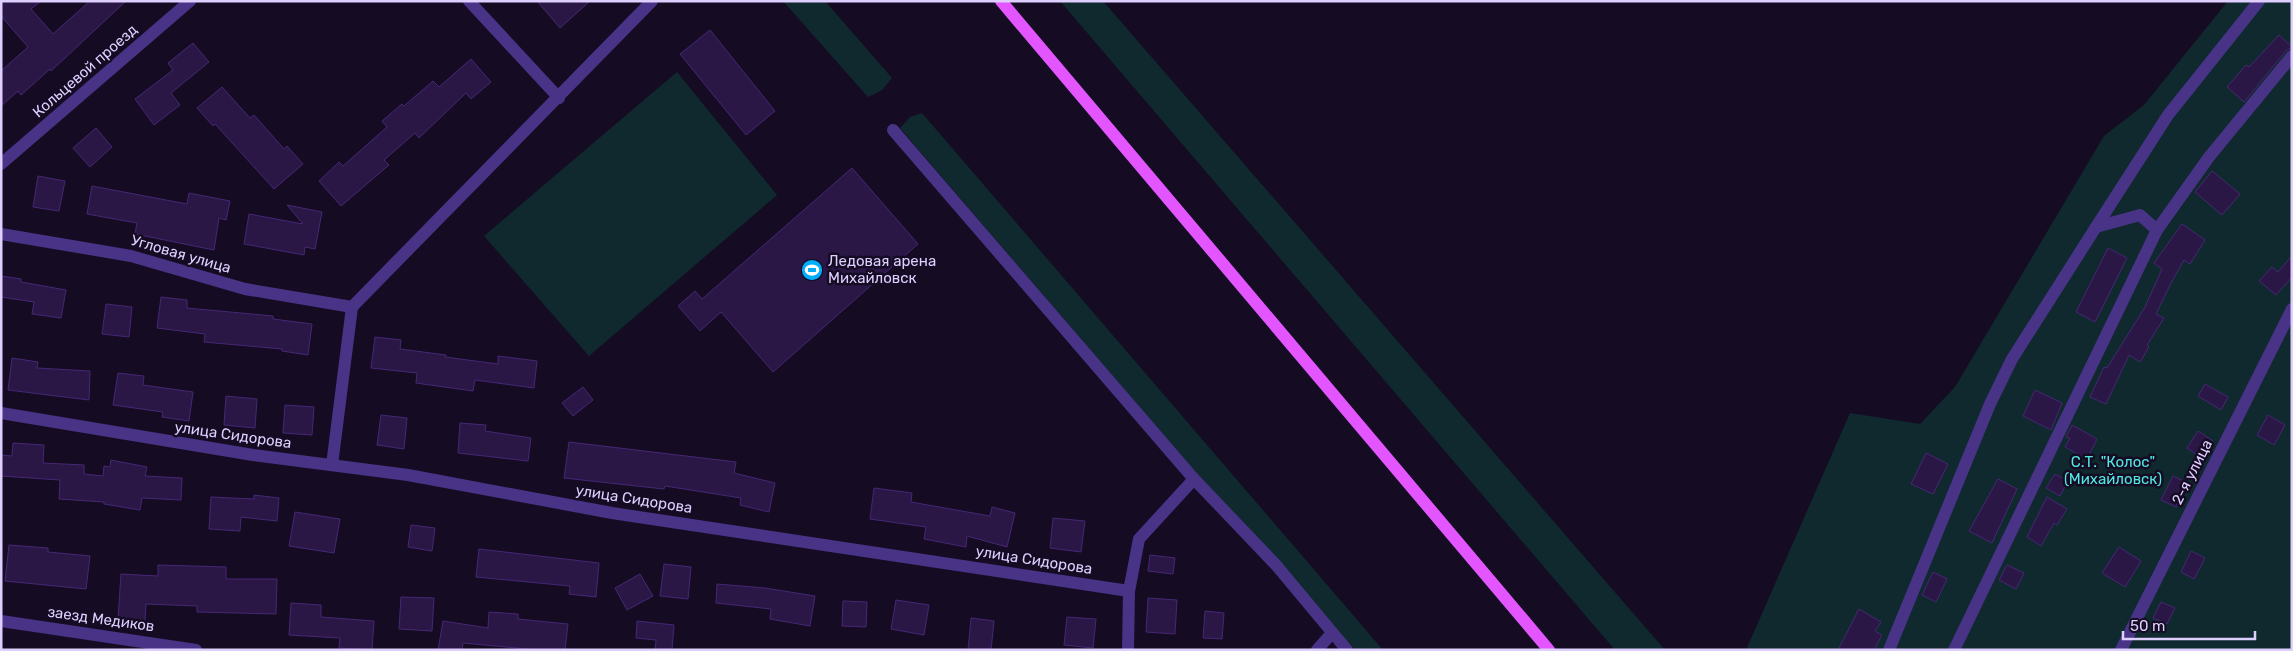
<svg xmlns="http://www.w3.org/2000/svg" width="2293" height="651" viewBox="0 0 2293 651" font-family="Rubik,sans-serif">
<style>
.green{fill:#0f292e}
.building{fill:#2a1746;stroke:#462774}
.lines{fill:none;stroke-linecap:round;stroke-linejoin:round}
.street{stroke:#483387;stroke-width:12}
.primary{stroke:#e356ff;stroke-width:12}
.labels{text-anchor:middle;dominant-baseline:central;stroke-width:5;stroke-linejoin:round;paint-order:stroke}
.street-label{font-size:15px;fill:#decfff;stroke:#150c24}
.poi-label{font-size:15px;fill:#decfff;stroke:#150c24;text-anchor:start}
.park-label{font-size:15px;fill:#51e9e3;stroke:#150c24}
</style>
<rect width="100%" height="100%" fill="#150c24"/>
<!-- green -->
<g class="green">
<polygon points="783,1 825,1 892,78 882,90 868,97"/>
<polygon points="1060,1 1103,1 1665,650 1615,650"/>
<polygon points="2228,1 2292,1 2292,650 1746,650 1850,413 1920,424 1955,387 2104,136 2144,105"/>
<polygon points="677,72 777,195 589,356 484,236"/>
<polygon points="922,113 1383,650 1353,650 1279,561 1197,474 900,128 910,117"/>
</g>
<!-- building -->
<g class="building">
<polygon points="1,1 41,1 31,9 53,34 90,1 126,1 51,71 50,69 21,95 18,91 1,106 1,71 28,47 1,16"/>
<polygon points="537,1 590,1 560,28"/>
<polygon points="710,30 775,111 746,135 680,54"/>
<polygon points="2279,35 2292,47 2286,51 2244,102 2227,87 2246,65 2249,67"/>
<polygon points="193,43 209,62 171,93 180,105 154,125 135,99 173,70 168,63"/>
<polygon points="471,59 491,82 471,99 466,93 419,138 415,133 384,160 389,165 341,206 319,181 339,162 343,166 387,127 382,121 402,104 404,106 433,81 439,87"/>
<polygon points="222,87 250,118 254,115 284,149 287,146 303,164 274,189 215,124 213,126 197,108"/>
<polygon points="96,128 112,147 90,167 73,148"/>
<polygon points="852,168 918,244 773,372 721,312 700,331 678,306 695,291 702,299"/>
<polygon points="2212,171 2240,194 2222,215 2195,192"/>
<polygon points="38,176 65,181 59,211 33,207"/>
<polygon points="92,186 187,204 189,193 230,201 226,220 219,218 214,250 135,234 137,223 87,214"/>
<polygon points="287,205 322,212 315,249 305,247 304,255 244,244 249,214 303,224"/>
<polygon points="2182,224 2205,240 2190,264 2184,260 2172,281 2156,314 2164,318 2147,345 2149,347 2140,362 2129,355 2106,404 2090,397 2104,367 2107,368 2145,307 2162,269 2154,263"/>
<polygon points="2108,248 2127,258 2095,322 2076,312"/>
<polygon points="2292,256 2292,277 2276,295 2259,281 2272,267 2278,272"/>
<polygon points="1,276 21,279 21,282 66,290 61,318 32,314 34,302 1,297"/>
<polygon points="161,297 187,300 187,308 273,316 273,319 312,324 308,355 282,351 282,349 204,342 205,334 157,328"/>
<polygon points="106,304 132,307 129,337 102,334"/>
<polygon points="375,337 401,340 400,349 446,355 445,357 498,364 498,356 537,361 534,388 475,380 473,391 416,383 417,373 371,368"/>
<polygon points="12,358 38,362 37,368 90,371 89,400 8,390"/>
<polygon points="118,373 144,376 143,385 193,392 189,421 162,417 163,412 113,405"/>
<polygon points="2205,384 2228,397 2221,410 2198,396"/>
<polygon points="583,387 593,400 573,416 562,403"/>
<polygon points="2035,390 2062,403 2051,430 2023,416"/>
<polygon points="226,396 257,399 255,428 224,425"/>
<polygon points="285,405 314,407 312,435 283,433"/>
<polygon points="381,415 407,418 404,449 377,445"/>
<polygon points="2268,415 2285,425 2274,445 2257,435"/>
<polygon points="460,423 486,425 485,431 531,438 528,461 458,453"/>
<polygon points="2072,425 2097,439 2087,459 2065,447 2070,438 2066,437"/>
<polygon points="2198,431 2213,441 2202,458 2187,448"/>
<polygon points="569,442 736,462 734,473 775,483 769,512 740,505 741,498 665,486 664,489 564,478"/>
<polygon points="13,443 44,445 43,463 84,465 84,474 103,476 104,466 110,467 111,460 147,467 145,476 182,478 181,500 142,498 140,510 104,504 104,502 59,499 60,480 1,476 1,455 12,456"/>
<polygon points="1926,453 1948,464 1933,494 1911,484"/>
<polygon points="2055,474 2068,481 2060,496 2046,488"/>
<polygon points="2173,476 2188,483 2176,507 2161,500"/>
<polygon points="1998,479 2017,489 1992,543 1969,531"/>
<polygon points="874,488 912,493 911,502 990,516 992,507 1015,513 1007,547 967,536 966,547 924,539 926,527 870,519"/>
<polygon points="254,495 279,498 277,521 241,517 240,531 209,529 211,497 254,499"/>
<polygon points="2047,497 2067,509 2057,525 2054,523 2041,546 2027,537"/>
<polygon points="295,512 340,519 334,553 289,546"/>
<polygon points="1053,518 1085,521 1081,552 1050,548"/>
<polygon points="411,525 435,528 432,551 408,547"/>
<polygon points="9,545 48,548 48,552 90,556 86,589 5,581"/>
<polygon points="2119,547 2141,561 2125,587 2102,573"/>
<polygon points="479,549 599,563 596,597 569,594 570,586 476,577"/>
<polygon points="2191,551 2205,558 2194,579 2181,572"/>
<polygon points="1150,555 1175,558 1173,574 1148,571"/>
<polygon points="664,564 691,567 688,599 660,596"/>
<polygon points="158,565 226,567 226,579 277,579 276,614 197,612 197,606 146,604 145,621 118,619 121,574 158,576"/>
<polygon points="2007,565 2024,573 2016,589 1999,580"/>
<polygon points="1933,572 1947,579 1936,602 1922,595"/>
<polygon points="640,574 653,596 627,610 615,588"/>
<polygon points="717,584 765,588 815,596 810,626 770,619 771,609 716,603"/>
<polygon points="401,597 434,598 432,631 399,629"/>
<polygon points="1148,598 1177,600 1175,634 1146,632"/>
<polygon points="896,600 929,605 924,635 891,629"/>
<polygon points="843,601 867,602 866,627 842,626"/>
<polygon points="2161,602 2175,608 2167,624 2153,618"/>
<polygon points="291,603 321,605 321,617 374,621 372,650 339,648 340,638 289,635"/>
<polygon points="1859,609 1881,622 1875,631 1882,635 1874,650 1838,650"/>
<polygon points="1205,611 1224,613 1222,639 1203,638"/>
<polygon points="489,612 518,614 518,619 568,624 565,650 538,650 463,643 462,650 438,650 443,621 488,628"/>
<polygon points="1067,617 1096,619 1093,648 1064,645"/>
<polygon points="971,618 994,621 991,650 968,650"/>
<polygon points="637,621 674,625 672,650 655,650 656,640 636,638"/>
</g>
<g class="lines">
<!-- street -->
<g class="street">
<polyline points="469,1 559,98"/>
<polyline points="893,130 1194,479 1276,565 1347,650"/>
<polyline points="1,164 190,1"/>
<polyline points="2096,227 2168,115 2259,1"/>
<polyline points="1,234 131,256 245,289 352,307 332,465"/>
<polyline points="352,307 652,1"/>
<polyline points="1,413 253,455 408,475 612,513 1129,591 1139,539 1194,479"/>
<polyline points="1,621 196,650"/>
<polyline points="1128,650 1129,591"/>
<polyline points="1317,650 1332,633"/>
<polyline points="1889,650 1990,404 2012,359 2096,227 2140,215 2157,230"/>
<polyline points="1954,650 2157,230 2209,157 2292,56"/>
<polyline points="2121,650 2292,309"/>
</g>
<!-- primary -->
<polyline class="primary" points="1001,1 1549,650"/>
</g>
<!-- icons -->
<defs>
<g id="stadium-disc" transform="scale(1.125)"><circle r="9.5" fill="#00adfa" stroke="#150c24"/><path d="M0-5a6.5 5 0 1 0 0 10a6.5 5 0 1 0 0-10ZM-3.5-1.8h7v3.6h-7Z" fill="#fff"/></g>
</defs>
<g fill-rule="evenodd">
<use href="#stadium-disc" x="812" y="270"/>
</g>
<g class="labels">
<!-- street labels -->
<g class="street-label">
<text transform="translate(85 71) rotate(-41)">Кольцевой проезд</text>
<text transform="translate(181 254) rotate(16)">Угловая улица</text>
<text transform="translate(233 435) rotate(8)">улица Сидорова</text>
<text transform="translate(2192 472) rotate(-63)">2-я улица</text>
<text transform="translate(634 499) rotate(9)">улица Сидорова</text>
<text transform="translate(1034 560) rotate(9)">улица Сидорова</text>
<text transform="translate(101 619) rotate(8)">заезд Медиков</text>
</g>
<!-- poi labels -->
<g class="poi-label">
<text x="828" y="261">Ледовая арена<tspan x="828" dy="17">Михайловск</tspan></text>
</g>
<!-- park labels -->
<g class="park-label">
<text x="2113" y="462">С.Т. "Колос"<tspan x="2113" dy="17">(Михайловск)</tspan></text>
</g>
</g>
<!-- border -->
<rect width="2293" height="651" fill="none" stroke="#decfff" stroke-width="5"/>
<!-- scale -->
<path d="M2123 631v8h132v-8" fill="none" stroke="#decfff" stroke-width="2.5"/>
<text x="2130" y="631" font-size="15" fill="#decfff" stroke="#150c24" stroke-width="4" paint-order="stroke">50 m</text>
</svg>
